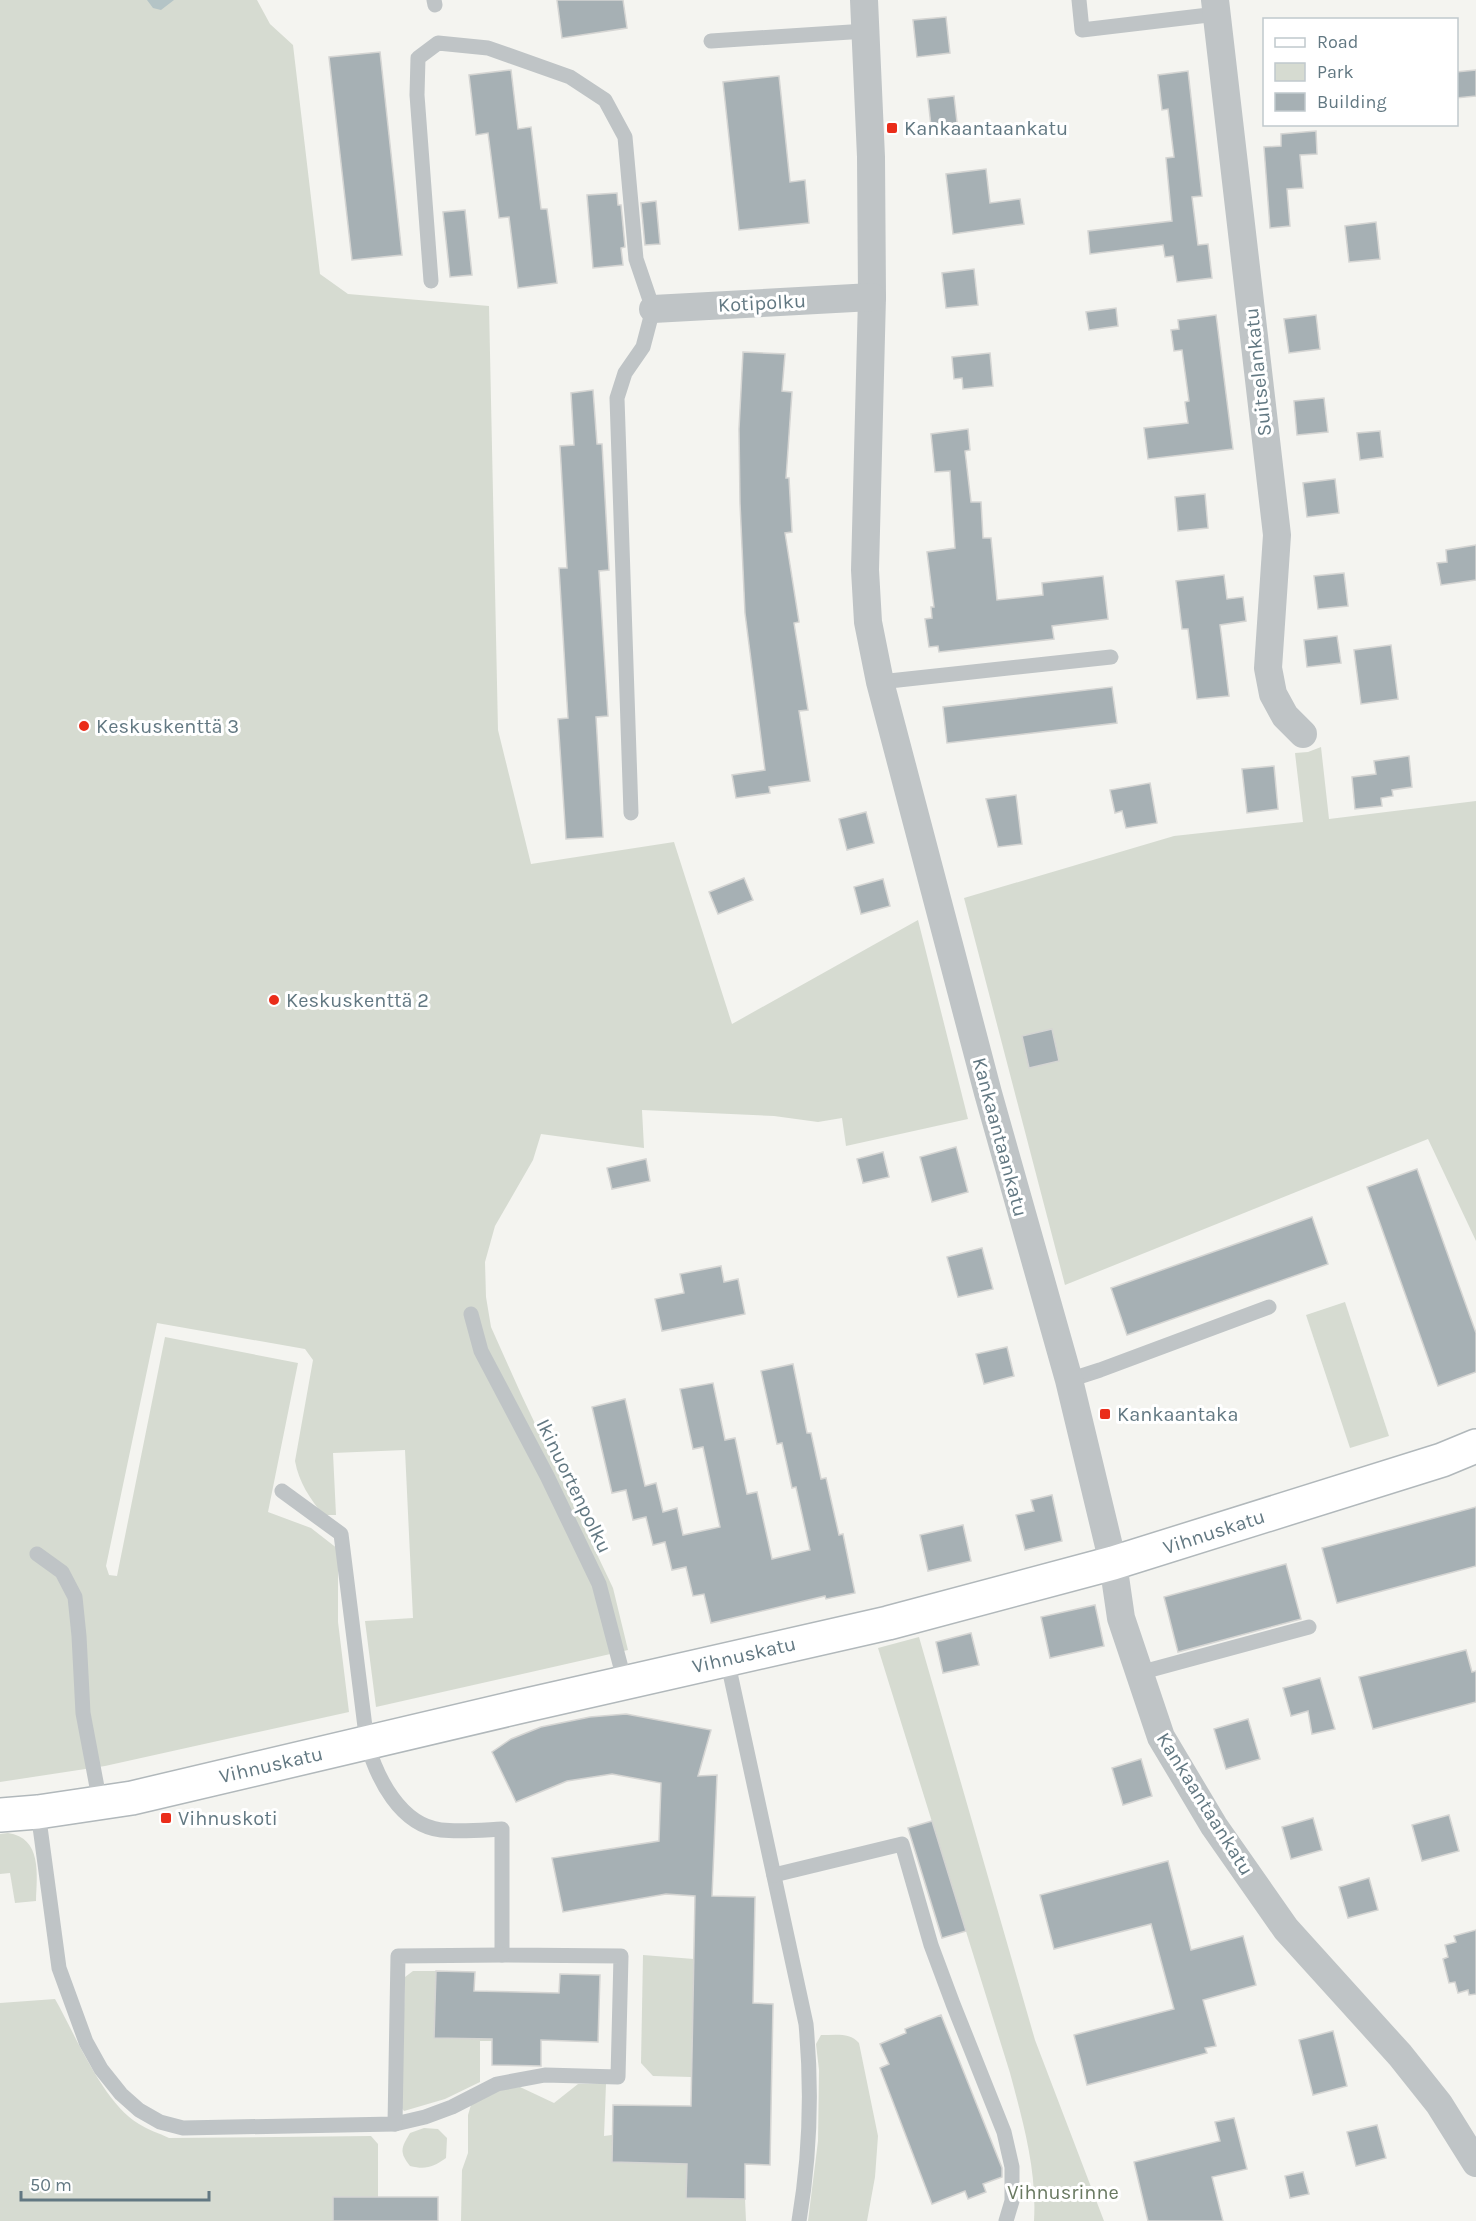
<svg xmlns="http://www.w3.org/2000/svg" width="1476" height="2221" viewBox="0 0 1476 2221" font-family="Karla,sans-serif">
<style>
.green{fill:#d6dbd1}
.water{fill:#b4c4c6}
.building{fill:#a6b0b4;stroke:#d5d5d3;stroke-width:1.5}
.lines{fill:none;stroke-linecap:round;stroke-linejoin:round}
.secondary-casing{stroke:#b1b8bb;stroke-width:36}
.lane{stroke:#bfc4c6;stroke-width:15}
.street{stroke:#bfc4c6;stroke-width:28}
.secondary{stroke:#fff;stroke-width:33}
.poi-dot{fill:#ea2d1a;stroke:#fff;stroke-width:2}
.labels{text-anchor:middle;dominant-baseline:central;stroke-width:6;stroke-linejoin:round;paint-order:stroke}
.poi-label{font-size:20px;fill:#627882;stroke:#fff;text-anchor:start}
.street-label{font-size:20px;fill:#627882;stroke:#fff}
.park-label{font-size:20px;fill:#697961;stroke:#fff}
</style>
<rect width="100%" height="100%" fill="#f4f4f0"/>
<!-- green -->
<g class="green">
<path d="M0,0H257L270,24L293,45L320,274L348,294L489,306L498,730L531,864L674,842L732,1024L918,920L968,1119L846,1146L842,1118L818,1122L774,1116L642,1110L644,1148L541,1134L533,1160L495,1226L485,1262L486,1297L491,1327L521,1394L613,1588L628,1650L376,1707L365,1621L413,1618L405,1450L333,1453L336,1515H323C310,1498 299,1483 295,1461L313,1360L305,1349L157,1323L106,1566L109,1575L117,1576L165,1337L298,1363L268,1512L311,1528L338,1549V1622L349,1712L105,1766L0,1782Z"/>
<polygon points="1321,747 1329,819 1476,801 1476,1241 1428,1139 1065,1285 964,898 1174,836 1303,822 1295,753 1308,752"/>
<polygon points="1345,1302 1389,1436 1350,1448 1306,1315"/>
<path d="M919,1637L1035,2040L1104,2221H1034C1037,2170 1023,2122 1010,2073L878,1648Z"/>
<path d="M8,1833C42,1838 37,1874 36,1901L15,1903L10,1873L0,1874V1834Z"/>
<polygon points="643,1955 694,1959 691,2077 653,2076 641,2063"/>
<polygon points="413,1971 436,1971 434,2037 493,2021 492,2041 480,2041 480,2082 445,2099 404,2111 401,2107 405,1977"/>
<path d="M55,1999C76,2036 103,2103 139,2124C148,2130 159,2133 169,2138L371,2136L378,2144V2197H334L333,2221H0V2003Z"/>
<path d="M821,2035C835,2035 850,2032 859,2043L878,2136L875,2177L867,2221H808L818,2141L819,2070L816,2044Z"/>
<polygon points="578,2084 606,2084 604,2136 612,2135 612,2162 687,2164 686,2198 745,2199 746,2221 461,2221 462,2170 468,2153 468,2115 471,2105 499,2089 520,2087 554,2103"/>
<path d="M424,2128L438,2129L447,2138L446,2158C433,2167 426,2170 410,2166C399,2152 401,2148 410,2133Z"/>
</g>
<!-- water -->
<polygon class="water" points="147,0 174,0 161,10 153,8"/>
<!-- building -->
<g class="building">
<polygon points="557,0 623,0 627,28 562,38"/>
<polygon points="946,17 950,53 917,57 913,20"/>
<polygon points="380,52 402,255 352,260 329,57"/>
<polygon points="511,70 518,129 531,127 541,209 547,209 557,283 518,288 509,217 499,218 488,133 476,135 469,75"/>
<polygon points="1476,70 1476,96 1456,98 1456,72"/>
<polygon points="1188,71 1202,196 1192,197 1198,245 1208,244 1212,278 1177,282 1173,256 1165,257 1163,245 1090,254 1088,231 1172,221 1166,158 1174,157 1168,109 1162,110 1158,75"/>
<polygon points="779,76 790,182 805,180 809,223 739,230 723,82"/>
<polygon points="954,96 958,131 932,135 928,99"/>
<polygon points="1316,131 1317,154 1300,155 1303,188 1287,189 1290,226 1270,228 1264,147 1281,146 1281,134"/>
<polygon points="986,169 990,203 1020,199 1024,224 953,234 946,174"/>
<polygon points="617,193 618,205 621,205 625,247 621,248 623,265 593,268 587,195"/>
<polygon points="656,201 660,244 645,245 641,203"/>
<polygon points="465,210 472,275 450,277 443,212"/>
<polygon points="1376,222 1380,259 1349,262 1345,226"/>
<polygon points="974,269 978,305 946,308 942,273"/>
<polygon points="1116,308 1118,326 1089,330 1086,312"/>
<polygon points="1216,315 1233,449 1148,459 1144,428 1188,423 1185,402 1189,401 1182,350 1174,351 1171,330 1179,329 1178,320"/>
<polygon points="1316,315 1320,349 1289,353 1284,319"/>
<polygon points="743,352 785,354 782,391 792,392 786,478 789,478 792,532 785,533 799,622 794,623 808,710 799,711 810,781 769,787 770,793 736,798 732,775 765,770 745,613 740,503 739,429"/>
<polygon points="990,353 993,386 963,389 962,378 954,379 952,357"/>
<polygon points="593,390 597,444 602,444 609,570 599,571 608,716 596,717 603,837 566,839 558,719 568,718 559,568 567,568 560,446 574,445 571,393"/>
<polygon points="1324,398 1328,432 1297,435 1294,401"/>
<polygon points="968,429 970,450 965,451 971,502 981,502 983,538 991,538 997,600 1043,595 1042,583 1103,576 1108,619 1052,626 1054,639 939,652 938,646 929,647 925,619 932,618 931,607 934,607 927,552 955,548 950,471 935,472 931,434"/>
<polygon points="1380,431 1383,457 1360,460 1357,433"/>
<polygon points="1335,479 1339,513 1307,517 1303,483"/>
<polygon points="1205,494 1208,528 1178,531 1175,497"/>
<polygon points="1476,545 1476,580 1441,585 1437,563 1447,562 1446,550"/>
<polygon points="1344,573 1348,606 1318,609 1314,576"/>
<polygon points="1224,575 1227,599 1243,597 1246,621 1220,625 1229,696 1197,699 1188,629 1182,629 1176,581"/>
<polygon points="1337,636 1341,663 1307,667 1304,640"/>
<polygon points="1391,645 1398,699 1361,704 1354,650"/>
<polygon points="1112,687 1117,723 947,743 943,707"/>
<polygon points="1409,756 1412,787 1392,790 1393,796 1381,798 1382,806 1355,809 1352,777 1376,774 1374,761"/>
<polygon points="1274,766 1278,809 1247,813 1242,769"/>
<polygon points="1150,783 1157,823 1126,828 1122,811 1115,813 1110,790"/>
<polygon points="1016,795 1022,844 998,847 986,799"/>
<polygon points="866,812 874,843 847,850 839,819"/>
<polygon points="744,878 753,900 718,914 709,892"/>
<polygon points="883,879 890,906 861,914 854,887"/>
<polygon points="1052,1029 1059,1061 1029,1068 1022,1036"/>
<polygon points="956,1147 968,1192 932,1202 920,1157"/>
<polygon points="883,1152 889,1177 863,1183 857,1159"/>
<polygon points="646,1159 650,1181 612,1189 607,1168"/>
<polygon points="1417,1169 1476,1333 1476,1372 1438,1386 1367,1187"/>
<polygon points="1312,1217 1328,1264 1127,1335 1111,1288"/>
<polygon points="982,1248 993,1289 958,1297 947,1257"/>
<polygon points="721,1266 724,1282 738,1279 745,1314 662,1331 655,1299 684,1293 680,1274"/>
<polygon points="1007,1347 1014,1376 984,1384 976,1354"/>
<polygon points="793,1364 807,1433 811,1433 821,1479 826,1478 839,1535 843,1534 855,1593 826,1599 825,1596 711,1623 704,1594 693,1596 686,1567 672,1570 665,1542 653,1545 646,1517 633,1520 626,1490 612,1493 592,1407 625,1399 645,1486 656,1483 663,1512 677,1508 683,1535 720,1527 703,1447 693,1449 680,1389 713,1383 725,1440 735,1438 747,1494 757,1492 772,1559 810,1550 796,1487 792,1488 782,1443 777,1444 761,1371"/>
<polygon points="1052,1495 1062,1541 1025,1550 1016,1515 1034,1511 1031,1500"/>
<polygon points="1476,1507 1476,1566 1337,1603 1322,1548"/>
<polygon points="963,1525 971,1561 928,1571 920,1535"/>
<polygon points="1286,1564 1301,1619 1178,1652 1164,1597"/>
<polygon points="1095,1605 1104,1646 1050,1658 1041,1617"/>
<polygon points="971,1633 979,1665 943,1673 936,1642"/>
<polygon points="1466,1650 1472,1672 1476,1671 1476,1702 1373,1729 1359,1677"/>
<polygon points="1320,1678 1335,1729 1312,1734 1308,1711 1291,1716 1283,1688"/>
<polygon points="626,1714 711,1730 698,1776 717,1775 712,1896 755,1897 753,2003 773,2004 770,2165 745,2164 745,2199 686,2198 687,2164 612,2162 613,2105 691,2106 695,1896 666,1894 563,1912 552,1858 659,1841 661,1783 612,1774 567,1781 516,1802 492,1752 511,1739 541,1727 590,1717"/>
<polygon points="1248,1719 1260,1759 1226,1769 1214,1729"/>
<polygon points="1141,1759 1152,1796 1123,1805 1112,1768"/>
<polygon points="1449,1815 1459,1851 1422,1861 1412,1825"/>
<polygon points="1313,1818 1322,1850 1291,1859 1282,1827"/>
<polygon points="932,1821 966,1931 942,1938 908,1828"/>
<polygon points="1168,1861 1191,1950 1243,1936 1256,1985 1203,2000 1216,2046 1205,2048 1207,2053 1087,2085 1074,2035 1174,2009 1151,1924 1054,1949 1040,1895"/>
<polygon points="1369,1878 1378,1910 1348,1918 1339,1887"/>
<polygon points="1476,1930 1476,1994 1469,1995 1468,1990 1458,1993 1455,1982 1449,1983 1443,1959 1448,1957 1445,1945 1456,1942 1454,1936"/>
<polygon points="436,1971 475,1972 474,1991 559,1993 560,1974 600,1975 598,2042 541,2040 541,2066 492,2065 492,2039 434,2038"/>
<polygon points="941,2015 1002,2168 1002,2177 983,2184 986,2192 968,2199 965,2191 932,2204 880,2068 889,2064 880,2044 906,2033 905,2029"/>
<polygon points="1333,2031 1347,2086 1313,2095 1299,2040"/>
<polygon points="1234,2118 1247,2169 1212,2177 1223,2221 1148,2221 1134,2162 1220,2141 1215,2122"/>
<polygon points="1377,2125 1386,2158 1356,2166 1347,2132"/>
<polygon points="1303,2172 1309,2194 1290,2198 1285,2176"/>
<rect x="333" y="2197" width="105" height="24"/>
</g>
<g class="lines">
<!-- secondary casing -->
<g class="secondary-casing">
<polyline id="secondary" points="0,1815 38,1812 132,1798 518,1707 888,1623 1113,1563 1442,1460 1476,1446"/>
</g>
<!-- lane -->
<g class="lane">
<polyline points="434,0 435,5"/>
<polyline points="1079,0 1082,30 1217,14"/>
<polyline points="711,41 866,31"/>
<polyline points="431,281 417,95 418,58 438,43 488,48 570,77 605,100 625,137 636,259 653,309 643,347 625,373 617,398 631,813"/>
<polyline points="880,682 1111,657"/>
<polyline points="471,1314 481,1351 547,1476 599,1584 625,1683"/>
<polyline points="1069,1380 1100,1370 1269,1307"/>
<polyline points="37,1554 62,1572 75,1597 79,1636 83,1713 100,1803"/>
<path d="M727,1659L806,2024C812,2089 810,2156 799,2221"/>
<polyline points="1139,1673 1309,1627"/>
<path d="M38,1812L59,1968L86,2042L101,2069L121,2094L139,2110L160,2122L183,2128L395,2124L425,2117L452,2107L497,2084L545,2075L618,2077L621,1956L502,1955V1829C482,1830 461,1832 441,1830C400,1825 377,1778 367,1743L341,1534L282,1491"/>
<polyline points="774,1875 902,1844 931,1945 953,2004 1004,2132 1012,2167 1012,2201 1006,2221"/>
<polyline points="395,2124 398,1956 502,1955"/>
</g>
<!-- street -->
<g class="street">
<polyline points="864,0 871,157 872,297 865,570 868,622 880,682 988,1093 1069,1380 1113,1563 1121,1618 1161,1737 1214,1826 1286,1929 1400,2055 1439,2104 1476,2163"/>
<polyline points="1215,0 1277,535 1268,668 1273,694 1285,716 1303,734"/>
<polyline points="653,309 872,297"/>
</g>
<!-- secondary -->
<use href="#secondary" class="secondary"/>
</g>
<!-- markers -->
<g class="poi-dot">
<rect x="886" y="122" width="12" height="12" rx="3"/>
<circle cx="84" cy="726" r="6"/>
<circle cx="274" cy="1000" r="6"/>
<rect x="1099" y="1408" width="12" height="12" rx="3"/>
<rect x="160" y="1812" width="12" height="12" rx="3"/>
</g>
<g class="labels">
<!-- poi labels -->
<g class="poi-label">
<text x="904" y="128">Kankaantaankatu</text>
<text x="96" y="726">Keskuskenttä 3</text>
<text x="286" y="1000">Keskuskenttä 2</text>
<text x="1117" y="1414">Kankaantaka</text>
<text x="178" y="1818">Vihnuskoti</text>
</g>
<!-- street labels -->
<g class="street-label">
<text transform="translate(762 303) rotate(-3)">Kotipolku</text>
<text transform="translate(1258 372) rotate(-96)">Suitselankatu</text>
<text transform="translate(1000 1137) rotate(75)">Kankaantaankatu</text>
<text transform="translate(574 1486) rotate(64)">Ikinuortenpolku</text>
<text transform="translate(1214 1532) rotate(-18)">Vihnuskatu</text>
<text transform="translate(744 1655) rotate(-13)">Vihnuskatu</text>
<text transform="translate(271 1765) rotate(-13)">Vihnuskatu</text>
<text transform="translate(1205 1804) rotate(58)">Kankaantaankatu</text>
</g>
<!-- park labels -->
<g class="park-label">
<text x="1063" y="2192">Vihnusrinne</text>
</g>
</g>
<!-- legend -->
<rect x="1263" y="18" width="195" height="108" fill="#ffffff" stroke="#c0c9cd" stroke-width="1.5"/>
<rect x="1275" y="38" width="30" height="9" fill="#ffffff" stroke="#c0c9cd" stroke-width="1.5"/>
<text x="1317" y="48" font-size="18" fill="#627882">Road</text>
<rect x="1275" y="63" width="30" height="18" fill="#d6dbd1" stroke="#c0c9cd" stroke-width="1.5"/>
<text x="1317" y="78" font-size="18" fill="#627882">Park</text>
<rect x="1275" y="93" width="30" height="18" fill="#a6b0b4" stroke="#c0c9cd" stroke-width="1.5"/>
<text x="1317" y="108" font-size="18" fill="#627882">Building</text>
<!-- scale -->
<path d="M21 2191v9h188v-9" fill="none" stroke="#627882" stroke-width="3"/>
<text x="30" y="2191" font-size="18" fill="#627882" stroke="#ffffff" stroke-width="4.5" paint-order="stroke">50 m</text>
</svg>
